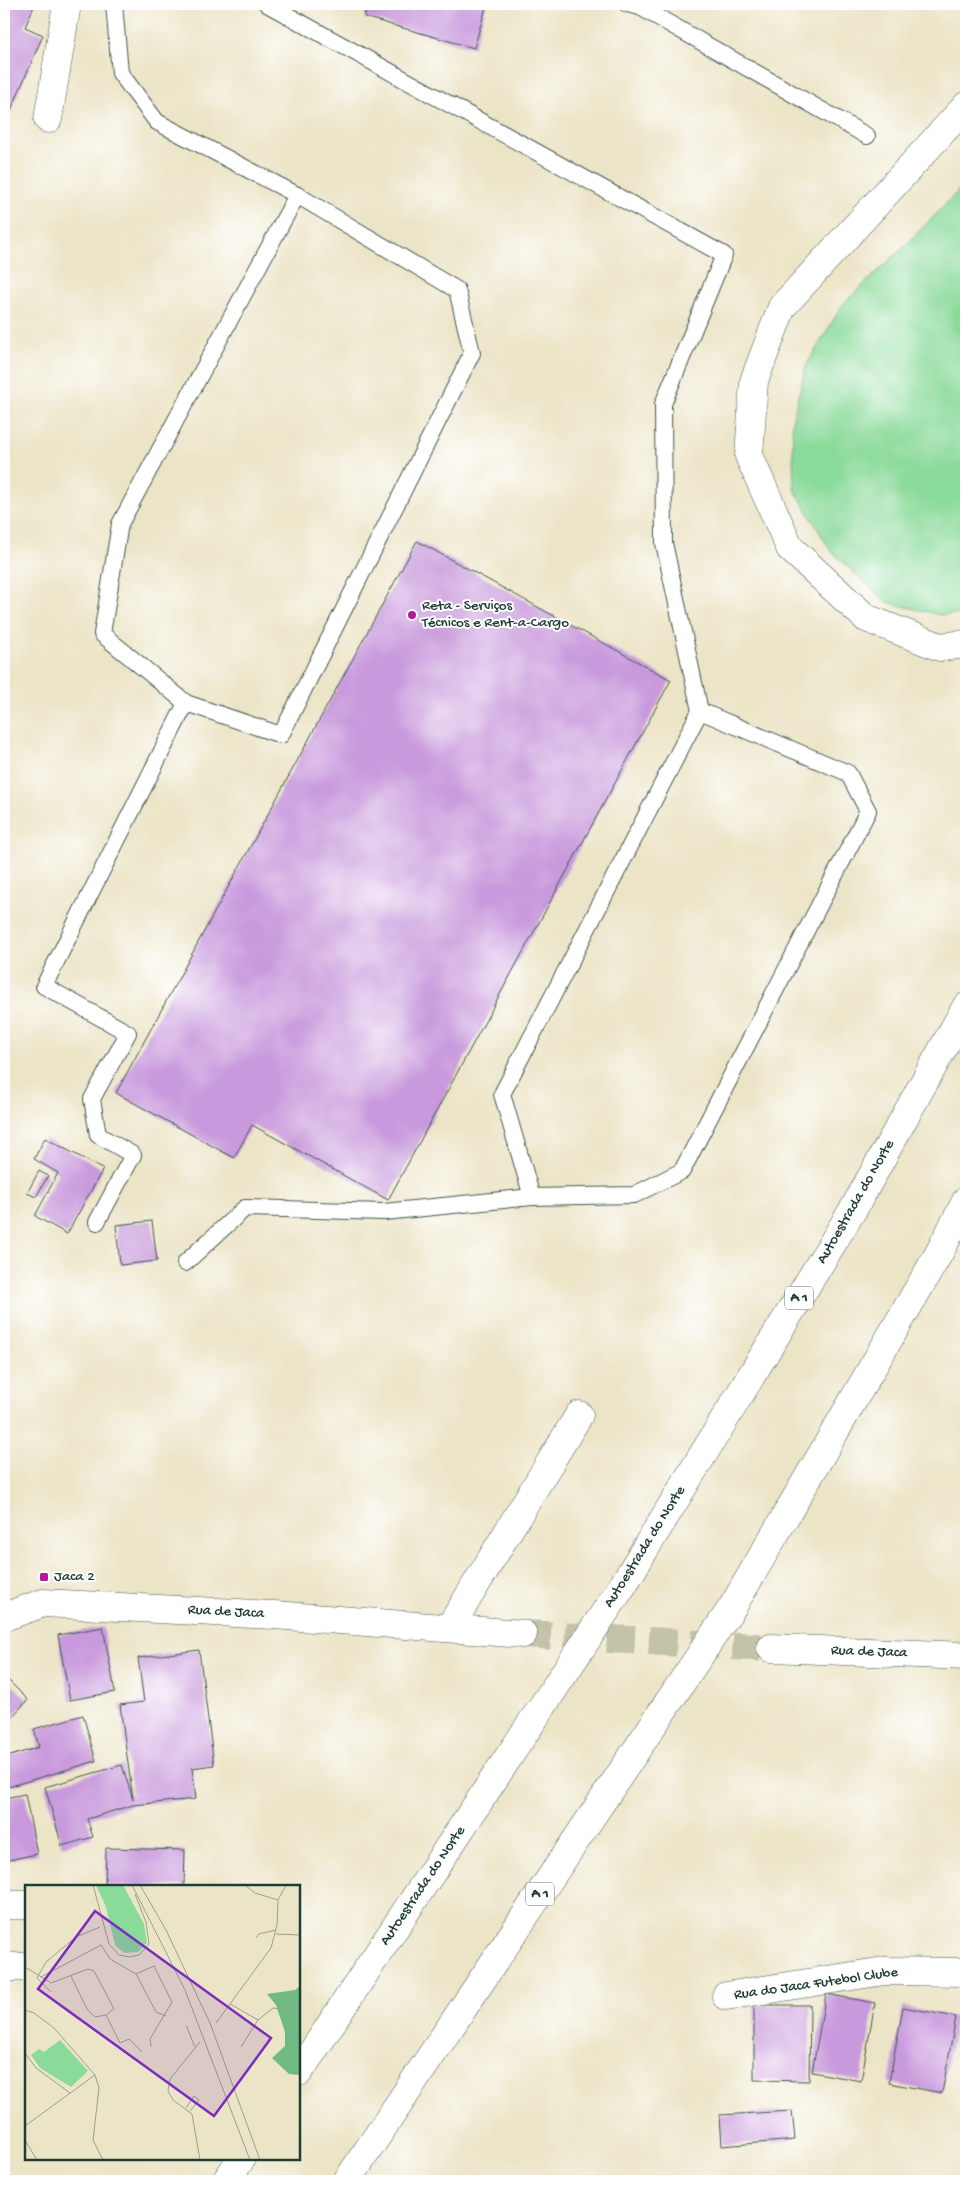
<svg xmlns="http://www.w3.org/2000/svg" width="970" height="2185" viewBox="0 0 970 2185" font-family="'Gochi Hand',sans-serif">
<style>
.green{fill:#8ada9a;stroke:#548c67}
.building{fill:#c899dc}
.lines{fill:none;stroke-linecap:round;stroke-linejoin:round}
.secondary-tunnel{stroke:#c3c3a9;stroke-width:28;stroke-dasharray:28 14;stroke-linecap:butt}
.lane-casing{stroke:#3e564a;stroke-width:18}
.street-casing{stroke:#3e564a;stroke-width:29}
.secondary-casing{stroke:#3e564a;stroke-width:29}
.highway-casing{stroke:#3e564a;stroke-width:29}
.lane{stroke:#fff;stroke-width:16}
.street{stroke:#fff;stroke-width:28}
.secondary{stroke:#fff;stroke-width:28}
.highway{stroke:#fff;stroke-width:28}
.poi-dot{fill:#b5179e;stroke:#fff;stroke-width:2}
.labels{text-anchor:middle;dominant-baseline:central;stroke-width:4;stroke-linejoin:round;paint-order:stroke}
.shield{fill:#fff;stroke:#627771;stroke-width:1}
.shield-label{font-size:14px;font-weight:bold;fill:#1f3d34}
.poi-label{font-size:15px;fill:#1f3d34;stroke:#fff;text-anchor:start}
.street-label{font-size:15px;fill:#1f3d34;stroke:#fff}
.inset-road{fill:none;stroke:#9aa18c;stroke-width:1}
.view{fill:#7b2cbf;fill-opacity:0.15;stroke:#7b2cbf;stroke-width:2.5}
.inset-edge{fill:none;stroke:#1f3d34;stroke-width:2.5}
</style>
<rect width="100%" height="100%" fill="#fff"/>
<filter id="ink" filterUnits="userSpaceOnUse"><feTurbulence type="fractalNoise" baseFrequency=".02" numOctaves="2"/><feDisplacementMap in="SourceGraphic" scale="10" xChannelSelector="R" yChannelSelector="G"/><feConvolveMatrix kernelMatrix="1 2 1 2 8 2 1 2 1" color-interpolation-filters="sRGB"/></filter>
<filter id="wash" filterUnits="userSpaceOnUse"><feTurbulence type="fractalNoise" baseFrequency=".0096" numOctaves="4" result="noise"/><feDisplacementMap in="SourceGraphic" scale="20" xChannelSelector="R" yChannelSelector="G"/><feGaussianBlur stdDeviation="1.12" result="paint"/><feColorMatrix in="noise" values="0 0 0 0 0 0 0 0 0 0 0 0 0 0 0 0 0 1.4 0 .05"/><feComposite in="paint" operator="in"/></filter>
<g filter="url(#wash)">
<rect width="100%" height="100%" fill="#ece4c6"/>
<!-- green -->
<polygon class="green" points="966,183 966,614 940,615 886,602 830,550 794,488 792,421 806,366 843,304 908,243"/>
<g id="blocks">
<!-- building -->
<g class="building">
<polygon points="4,4 35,4 25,27 43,35 6,122 4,121"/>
<polygon points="367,4 487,4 474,48 364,17"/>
<polygon points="417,541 671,680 388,1200 252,1125 234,1158 116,1093"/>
<polygon points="45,1138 103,1169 67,1234 35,1216 58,1173 34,1159"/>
<polygon points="39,1171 48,1176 36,1197 27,1193"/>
<polygon points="152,1221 157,1261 120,1265 116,1225"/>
<polygon points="103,1627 115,1692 70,1700 58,1635"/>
<polygon points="199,1650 214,1765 192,1768 196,1799 133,1805 87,1819 93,1837 62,1846 45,1787 122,1765 133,1800 120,1705 144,1702 138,1658"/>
<polygon points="4,1676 28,1700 4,1725"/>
<polygon points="83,1715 96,1761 4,1788 4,1758 39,1747 34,1729"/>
<polygon points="25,1794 37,1854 8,1860 4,1840 4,1798"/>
<polygon points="106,1848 185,1850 184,1886 105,1886"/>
<polygon points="826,1994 875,2003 861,2081 812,2072"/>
<polygon points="754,2005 810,2005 809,2081 754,2080"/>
<polygon points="903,2007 956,2017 942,2093 889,2083"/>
<polygon points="792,2111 795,2140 722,2146 720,2115"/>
</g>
</g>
</g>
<g filter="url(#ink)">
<use href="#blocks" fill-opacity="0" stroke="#3e564a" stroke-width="1"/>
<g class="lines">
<!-- secondary-tunnel -->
<polyline class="secondary-tunnel" points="523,1634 771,1648"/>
<!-- lane casing -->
<g class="lane-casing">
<g id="lane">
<polyline points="114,4 120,73 157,122 297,195 457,290 472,353 281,735 186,703"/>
<polyline points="267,4 724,255 663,404 664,543 700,711 502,1094 532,1197"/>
<polyline points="627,4 640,7 867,136"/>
<polyline points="97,1222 133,1155 98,1135 92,1099 128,1033 44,986 186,703 102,634 120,524 297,195"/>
<polyline points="185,1263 245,1208 384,1212 532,1197 634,1195 682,1171 868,811 848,773 700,711"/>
</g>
</g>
<!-- street casing -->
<g class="street-casing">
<g id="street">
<polyline points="48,119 67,4"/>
<polyline points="450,1627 579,1415"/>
<polyline points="4,1905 26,1905"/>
<polyline points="4,1967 26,1967"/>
<polyline points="726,1996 884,1971 966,1972"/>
</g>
</g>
<!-- secondary casing -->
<g class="secondary-casing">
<g id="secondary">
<polyline points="4,1617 43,1603 274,1615 523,1634"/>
<polyline points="771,1648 966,1656"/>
</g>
</g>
<!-- highway casing -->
<g class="highway-casing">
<g id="highway">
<polyline points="966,106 782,307 754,381 749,456 790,548 866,618 940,647 966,644"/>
<polyline points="299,2072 623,1585 854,1208 966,1007"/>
<polyline points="226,2181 241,2159"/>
<polyline points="347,2181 733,1606 938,1255 966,1201"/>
</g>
</g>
<!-- lane -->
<use href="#lane" class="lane"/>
<!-- street -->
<use href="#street" class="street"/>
<!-- secondary -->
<use href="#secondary" class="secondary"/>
<!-- highway -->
<use href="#highway" class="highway"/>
</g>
</g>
<!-- markers -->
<g class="poi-dot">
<circle cx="412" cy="615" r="5"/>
<rect x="39" y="1572" width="10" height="10" rx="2.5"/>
</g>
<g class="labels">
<!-- shield labels -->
<g class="shield">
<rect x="785" y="1286.5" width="28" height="23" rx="4"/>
<rect x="526" y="1882.5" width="28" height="23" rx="4"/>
</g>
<g class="shield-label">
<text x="799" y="1298">A 1</text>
<text x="540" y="1894">A 1</text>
</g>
<!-- poi labels -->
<g class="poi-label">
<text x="422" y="606">Reta - Serviços<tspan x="422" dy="17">Técnicos e Rent-a-Cargo</tspan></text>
<text x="54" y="1577">Jaca 2</text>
</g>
<!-- street labels -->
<g class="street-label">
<text transform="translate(856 1202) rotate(-60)">Autoestrada do Norte</text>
<text transform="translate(645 1547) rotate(-58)">Autoestrada do Norte</text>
<text transform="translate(226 1612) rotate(3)">Rua de Jaca</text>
<text transform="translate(869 1652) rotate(2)">Rua de Jaca</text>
<text transform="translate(423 1886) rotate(-56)">Autoestrada do Norte</text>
<text transform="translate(816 1984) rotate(-8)">Rua do Jaca Futebol Clube</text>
</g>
</g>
<!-- overview -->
<g transform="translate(25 1885)">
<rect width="275" height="275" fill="#ece4c6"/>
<path d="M71,0H98L119,39L122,58L113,67L99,68L90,60L81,22ZM35,155L63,186L46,202L15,183L6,170L14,164L19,167Z" fill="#8ada9a"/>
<path d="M275,101V190H274L264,189L247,173L260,161V147L251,120L242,109L270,105Z" fill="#6fba82"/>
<path class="inset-road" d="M68,0L84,59L94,70L104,72L114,70L124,59L121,37L110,9M107,0L160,105L225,275M115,0L141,45L185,138L235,275M220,0L230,8L253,15M251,49L275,50M231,53L234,49L251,45M0,82L26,98L63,84L69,86L89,124L81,130M111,89L129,81L147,117L125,154L126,162M46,91L62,124L70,132L81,130L95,158L104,154L117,167M16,92L76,60L85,74L111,89L131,127L141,131M26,107L12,93L21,77L51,52L75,42M205,119L233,135M0,125L9,128L29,143L70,190L74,203L68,255L78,275M191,138L246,63L252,40L253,15L261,0M161,140L170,162M175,157L145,194L143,206L148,215L167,229L175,275M216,162L233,135L248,123L275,127M0,168L11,183L45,208M161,223L169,211L174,215L165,226M0,241L70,190M0,255L12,275"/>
<path class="view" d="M70,26L246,153L189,231L13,104Z"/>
<rect width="275" height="275" class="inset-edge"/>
</g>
<!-- margin -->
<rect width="970" height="2185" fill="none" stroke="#fff" stroke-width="20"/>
</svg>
